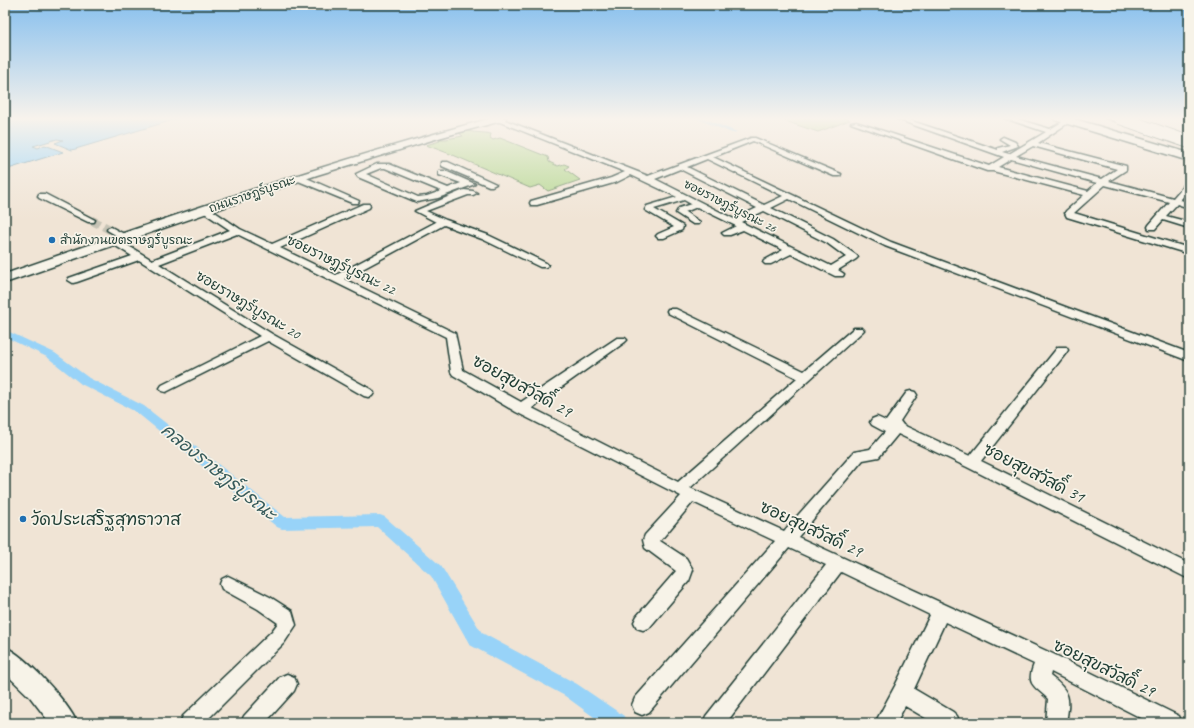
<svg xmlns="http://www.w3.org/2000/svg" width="1194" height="728" viewBox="0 0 1194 728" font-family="Caveat,'Playpen Sans Thai',sans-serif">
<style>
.green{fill:#b5d791;stroke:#6a8a62}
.water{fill:#98d3f8;stroke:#6897aa}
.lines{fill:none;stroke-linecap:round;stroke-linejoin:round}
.canal{fill:#98d3f8;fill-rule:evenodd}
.minor-tunnel{stroke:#c6c3b5;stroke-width:9;stroke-dasharray:9 4.5;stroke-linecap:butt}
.minor-casing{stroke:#1f3d34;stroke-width:3}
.tertiary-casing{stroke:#1f3d34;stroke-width:3}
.secondary-casing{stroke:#1f3d34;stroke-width:3}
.motorway-casing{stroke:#1f3d34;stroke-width:3}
.minor{fill:#f7f3e8;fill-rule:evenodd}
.tertiary{fill:#f7f3e8;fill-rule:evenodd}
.secondary{fill:#f7f3e8;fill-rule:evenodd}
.motorway{fill:#f7f3e8;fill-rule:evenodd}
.motorway-bridge-casing{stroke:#1f3d34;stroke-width:14;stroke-linecap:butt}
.motorway-bridge{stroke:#f7f3e8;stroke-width:12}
.poi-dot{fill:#1f6fb2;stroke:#f7f3e8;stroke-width:1.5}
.labels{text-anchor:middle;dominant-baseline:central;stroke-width:3.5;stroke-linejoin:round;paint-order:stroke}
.far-street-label{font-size:12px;fill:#1f3d34;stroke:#f7f3e8}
.far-poi-label{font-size:12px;fill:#1f3d34;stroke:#f7f3e8;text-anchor:start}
.street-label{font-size:14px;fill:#1f3d34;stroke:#f7f3e8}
.near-street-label{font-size:17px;fill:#1f3d34;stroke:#f7f3e8}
.near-poi-label{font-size:17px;fill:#1f3d34;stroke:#f7f3e8;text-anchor:start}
.near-water-label{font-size:18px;font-style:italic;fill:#375b5b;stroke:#f7f3e8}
</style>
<rect width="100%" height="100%" fill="#f0e4d5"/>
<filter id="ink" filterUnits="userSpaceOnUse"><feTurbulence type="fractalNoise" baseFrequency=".025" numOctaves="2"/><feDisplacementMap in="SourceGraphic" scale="8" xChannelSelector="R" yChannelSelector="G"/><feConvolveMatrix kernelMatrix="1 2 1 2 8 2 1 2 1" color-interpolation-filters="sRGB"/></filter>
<g filter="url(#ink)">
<!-- green -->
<g class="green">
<polygon points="776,118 844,118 850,120 818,132"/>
<path d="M467,131C475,133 483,132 491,134L490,138L493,140L500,138L548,157L549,162L558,166L564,164L569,166L565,169L580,180L548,191L540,185L530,188L453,155L426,145L440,141L437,139H446L463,136L459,133Z"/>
</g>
<!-- water -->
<polygon class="water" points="5,118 180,118 72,150 55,143 63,140 57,139 33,146 38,148 45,145 63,152 5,170"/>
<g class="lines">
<!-- canal -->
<g class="canal">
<polygon points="695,118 703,118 737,132 732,133"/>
<polygon points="5,330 55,353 89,378 144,406 285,517 380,515 385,517 441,566 482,633 577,684 624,716 626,723 602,723 565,696 470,645 431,576 377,527 282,529 277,527 136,412 81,384 47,357 5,337"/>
</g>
<!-- minor-tunnel -->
<polyline class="minor-tunnel" points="91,220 111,230"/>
<!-- minor casing -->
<g class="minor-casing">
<g id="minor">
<path d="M494,118H500L648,176L751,138H755L841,174L840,176H834L753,141L713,157L891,242L1189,353V361L885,246L789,199L771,208L833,239L856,255L858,257L856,259L838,270L844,274L843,276H835L791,254L771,264H765L763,262L765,260L783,250L743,230L730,235H724L722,233L736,226L697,207L685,212L700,222L699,224H693L676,213L679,208L691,204L684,200L654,209L683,226L682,230L664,238H658L656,236L658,234L674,227L645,210L647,206L677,197L631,175L617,182L537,205H531L530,203L531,201L611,178L625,172L495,120ZM707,159L783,196L764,205L687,167ZM680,169L757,208L734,219L655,179ZM764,211L827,243L846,257L831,266L741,222Z"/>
<path d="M894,118H903L998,150V148L1010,145L1000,139L1003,137L1015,142L1018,146L1002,152L1009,154L1046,132L1004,118H1014L1050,129L1064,121H1068V123L1038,143L1126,166V170L1109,181L1173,198L1186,183H1189V190L1180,200L1189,202V208L1177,204L1166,216L1189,222V228L1163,220L1155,229H1149L1148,227L1149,225L1169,202L1105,185L1074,213L1189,248V254L1067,217L1065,213L1066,211L1084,195L993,171H987L851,123L856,122L989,166L1004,157ZM1033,146L1117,169L1102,179L1016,156ZM1011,159L1097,183L1088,191L998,167Z"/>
<polygon points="442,162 448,162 496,184 492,186 489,186 442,166"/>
<path d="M377,164H389L448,188L461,183L439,175V171H445L475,184L438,198L417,202L358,177L356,174ZM381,168H385L441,191L427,196L418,197L366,174Z"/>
<polygon points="296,176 302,176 359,201 358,203 352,203 296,180"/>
<path d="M464,190L473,191L477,193L473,195H468L426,211L446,220L488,235L546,263L548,265L546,267H540L482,239L444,225L344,279L455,333L463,370L521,402L617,338H625L627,340L625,342L532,408L678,482L797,378L668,313L667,311L668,309H676L804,371L854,328H862L864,330L862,332L690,488L784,531L854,452L870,449L885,432L872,425L870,422L872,419L877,417L886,421L907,392L911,391L915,392L917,395L900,421L903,425L970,456L1058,347H1066L1068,350L1066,353L981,461L1189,564V579L967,467L898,434L879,457L863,460L798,537L1053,654L1179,716L1182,723H1151L1051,672L1050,676C1071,692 1070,698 1066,723H1046L1048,699C1036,686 1025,686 1034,664L945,622L914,689L953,712L957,716L960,723H934L905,706L896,723H875L895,686L930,615L841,572L726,723H703L706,716L826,565L789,548L649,712L642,715L635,712L632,705L635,698L775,541L693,502L660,541L686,558L693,570L689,581L649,628L643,630L637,628L634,622L637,616L676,571L645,548L643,540L645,535L681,496L516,412L453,375L451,372L446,337L237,234L159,264L272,334L372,390L374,393L372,396L368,397L364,396L268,341L166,392L162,391L160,388L162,385L260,336L139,260L77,282L73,283L68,280L69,278L132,256L111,243L109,241L111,239H117L152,260L230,230L203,212L202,210L203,208H209L240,229L272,244L363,204H369L370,206L369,208L280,248L336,275L436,222L415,211Z"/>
<polygon points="39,194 45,194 95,220 94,222 88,222 39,198 38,196"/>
<polygon points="111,227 124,234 119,237 107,230 108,228"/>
<polygon points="228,576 270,597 292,611 296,625 284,643 204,723 180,723 183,716 272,631 278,623 258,609 222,589 220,584 222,579"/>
<polygon points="287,674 294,677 297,684 294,691 265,723 241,723 244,716 280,677"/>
</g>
</g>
<!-- tertiary casing -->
<g class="tertiary-casing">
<g id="tertiary">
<polygon points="1105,118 1118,118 1136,124 1132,126"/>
<path d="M5,647C26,656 68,702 77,723H50L30,697L5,673Z"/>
</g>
</g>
<!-- secondary casing -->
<g class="secondary-casing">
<path id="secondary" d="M492,118H506L505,120L442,137L317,175L5,283V274C166,218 327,162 492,118Z"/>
</g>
<!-- motorway casing -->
<g class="motorway-casing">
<polygon id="motorway" points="1053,118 1071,118 1189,153 1189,161 1055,120"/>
</g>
<!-- minor -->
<use href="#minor" class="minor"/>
<!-- tertiary -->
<use href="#tertiary" class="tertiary"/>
<!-- secondary -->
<use href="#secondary" class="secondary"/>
<!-- motorway -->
<use href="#motorway" class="motorway"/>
<!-- motorway-bridge casing -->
<g class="motorway-bridge-casing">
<polyline id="motorway-bridge" points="1120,118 1189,142"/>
</g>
<!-- motorway-bridge -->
<use href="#motorway-bridge" class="motorway-bridge"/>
</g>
</g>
<!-- sky -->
<linearGradient id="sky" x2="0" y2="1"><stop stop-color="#88c0ee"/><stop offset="0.54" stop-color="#f8f3ec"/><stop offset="1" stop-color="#f8f3ec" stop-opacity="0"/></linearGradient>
<rect width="1194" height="220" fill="url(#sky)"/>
<!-- markers -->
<g class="poi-dot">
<circle cx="52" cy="240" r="4"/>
<circle cx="23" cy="519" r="4"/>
</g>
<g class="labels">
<!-- far-street labels -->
<g class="far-street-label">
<text transform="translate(252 194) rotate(-19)">ถนนราษฎร์บูรณะ</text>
<text transform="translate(730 206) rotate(27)">ซอยราษฎร์บูรณะ 26</text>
</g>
<!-- far-poi labels -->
<g class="far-poi-label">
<text x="60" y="240">สำนักงานเขตราษฎร์บูรณะ</text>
</g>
<!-- street labels -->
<g class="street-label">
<text transform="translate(341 265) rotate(26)">ซอยราษฎร์บูรณะ 22</text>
<text transform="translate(248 305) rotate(31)">ซอยราษฎร์บูรณะ 20</text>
</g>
<!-- near-street labels -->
<g class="near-street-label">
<text transform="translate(522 386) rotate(29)">ซอยสุขสวัสดิ์ 29</text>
<text transform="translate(1034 473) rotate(27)">ซอยสุขสวัสดิ์ 31</text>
<text transform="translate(811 529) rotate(25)">ซอยสุขสวัสดิ์ 29</text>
<text transform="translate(1104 668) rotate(26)">ซอยสุขสวัสดิ์ 29</text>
</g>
<!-- near-poi labels -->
<g class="near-poi-label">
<text x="31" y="519">วัดประเสริฐสุทธาวาส</text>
</g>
<!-- near-water labels -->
<g class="near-water-label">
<text transform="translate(219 472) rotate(39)">คลองราษฎร์บูรณะ</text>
</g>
</g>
<!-- margin -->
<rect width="1194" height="728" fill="none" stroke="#f7f3e8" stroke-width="20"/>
<rect x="10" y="10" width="1174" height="708" fill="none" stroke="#1f3d34" stroke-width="1.5" filter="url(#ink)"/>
</svg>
